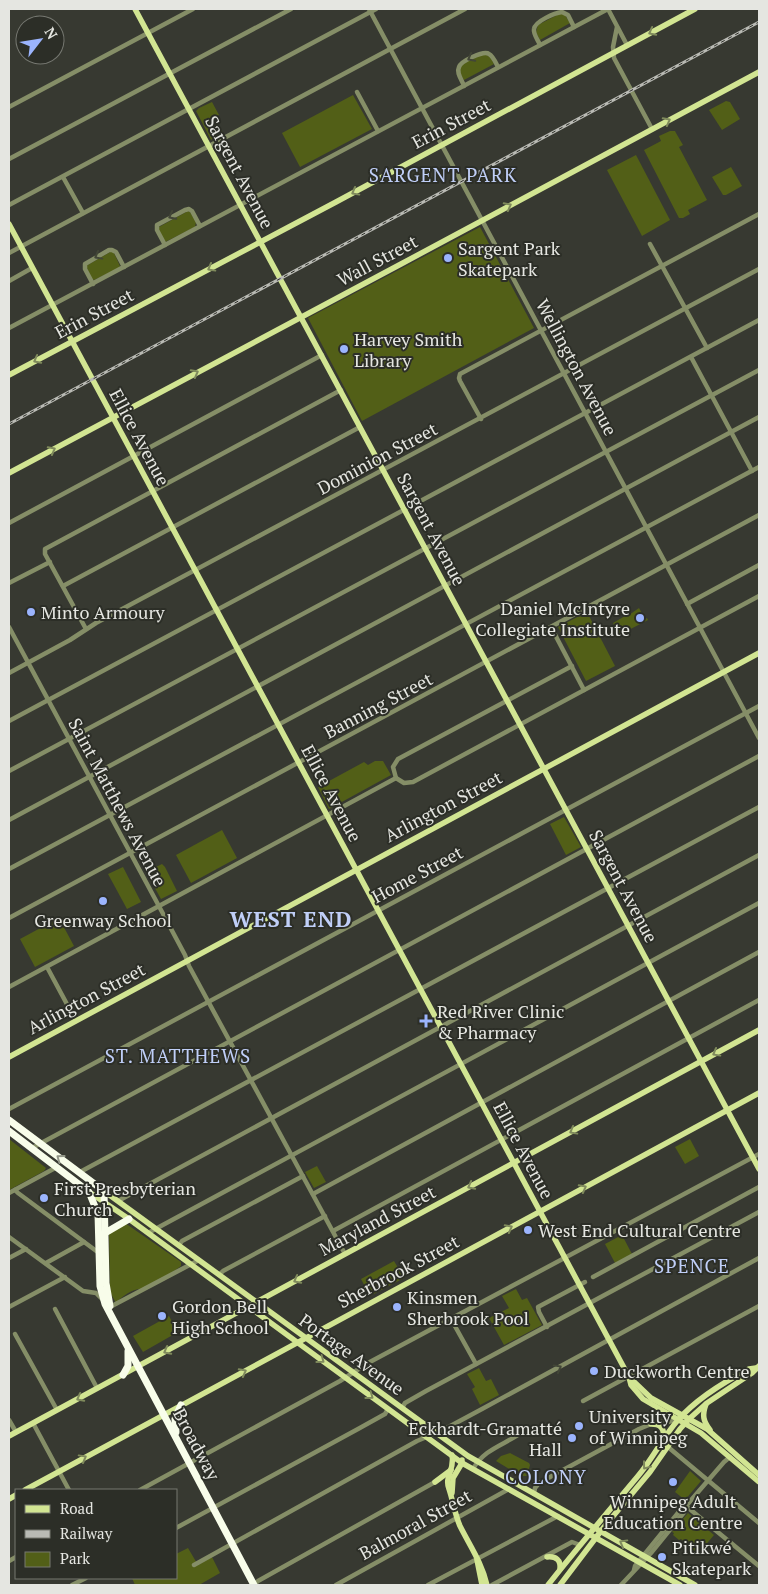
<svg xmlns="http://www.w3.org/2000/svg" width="768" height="1594" viewBox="0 0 768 1594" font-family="'PT Serif',serif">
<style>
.green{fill:#525f17}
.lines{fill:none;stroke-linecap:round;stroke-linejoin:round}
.minor{stroke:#858e67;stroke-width:4.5}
.major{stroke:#d2e592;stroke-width:5.5}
.highway{stroke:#f8fdea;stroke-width:7}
.rail-casing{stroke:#b9bab4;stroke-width:3}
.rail{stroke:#2c2e27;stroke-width:1;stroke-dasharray:4;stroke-linecap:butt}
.oneway{stroke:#7f8a5c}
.oneway2{stroke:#424637}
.oneway3{stroke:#929688}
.poi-dot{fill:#9bb4fd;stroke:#2c2e27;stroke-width:2}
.labels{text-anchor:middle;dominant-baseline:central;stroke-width:4;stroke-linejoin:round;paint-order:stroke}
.street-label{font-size:18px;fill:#e5e6e1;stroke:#2c2e27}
.poi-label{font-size:18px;fill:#e5e6e1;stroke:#2c2e27;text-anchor:start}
.neighbourhood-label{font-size:19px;letter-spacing:1px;fill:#c0cff8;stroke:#2c2e27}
.district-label{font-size:22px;font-weight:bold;letter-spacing:1px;fill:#c0cff8;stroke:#2c2e27}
</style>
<rect width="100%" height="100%" fill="#373931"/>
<!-- green -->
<g class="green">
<polygon points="561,13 565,15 570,23 540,40 536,32 538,25"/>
<path d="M485,54L491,58L494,64L464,80C462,77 459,72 460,68C461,63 480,55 485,54Z"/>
<polygon points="353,95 372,129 300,167 282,133"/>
<polygon points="726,101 730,102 740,119 722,130 709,110"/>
<polygon points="212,102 219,115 214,118 223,133 211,140 196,111 199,108"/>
<polygon points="670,131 675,131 676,133 683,145 679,147 707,200 688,210 690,214 683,218 679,218 644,150 661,141 659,136"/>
<polygon points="636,155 670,220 642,236 607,170"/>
<polygon points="731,167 742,186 726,195 723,195 712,177"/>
<polygon points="188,211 190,212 196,222 195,227 165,242 158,229 159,227"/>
<polygon points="480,227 534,328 362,421 308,318"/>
<polygon points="112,251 114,253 120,266 119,268 94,280 92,279 86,266"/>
<polygon points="639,608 645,619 647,618 648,620 619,635 613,623 625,616 626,617"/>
<polygon points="587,612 615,666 586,681 558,627"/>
<polygon points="375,761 383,761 391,775 329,809 318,787 364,762 368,765"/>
<polygon points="564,817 581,847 566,855 550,824"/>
<polygon points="222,830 237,858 191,883 176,855"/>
<polygon points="162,864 165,867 177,891 161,899 146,872"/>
<polygon points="123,867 141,902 127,909 108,874"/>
<polygon points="59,918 74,946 35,967 20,939"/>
<polygon points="9,1139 46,1168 44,1171 9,1190"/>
<polygon points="690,1139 699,1156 685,1164 675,1147"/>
<polygon points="317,1166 326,1182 314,1188 305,1172"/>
<path d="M125,1223L181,1262V1266L163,1279L141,1289C132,1289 121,1297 116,1303L111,1294L110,1287L109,1232Z"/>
<polygon points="622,1235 632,1254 615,1263 605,1244"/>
<polygon points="394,1261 404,1278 370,1296 361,1279"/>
<polygon points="516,1289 522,1300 527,1298 542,1325 504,1345 489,1318 509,1308 502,1296"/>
<polygon points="169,1316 178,1332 143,1352 133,1336"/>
<polygon points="479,1368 486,1381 491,1379 499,1395 480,1405 472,1389 475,1387 467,1374"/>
<polygon points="510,1453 529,1463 530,1465 527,1476 521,1476 496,1461 501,1456"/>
<polygon points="690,1471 701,1481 685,1500 675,1492"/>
<polygon points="688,1513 714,1535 698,1554 681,1539 679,1540 673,1535 674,1533 672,1532"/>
<polygon points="188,1548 198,1565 212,1557 220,1573 199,1585 135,1585 132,1578 176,1578 176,1554"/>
</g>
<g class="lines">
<!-- minor -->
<g class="minor">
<polyline points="369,9 759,738"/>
<polyline points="608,9 627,45"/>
<polyline points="617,27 613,47 614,58 652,129"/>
<path d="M540,45C538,40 533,34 534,29C535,21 555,13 562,12L568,15L574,27"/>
<path d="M464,86C462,80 456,73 459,67C461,61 484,50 489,54C493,56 496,63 498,67"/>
<polyline points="357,92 378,131"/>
<polyline points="9,107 193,9"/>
<polyline points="9,159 291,9"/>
<polyline points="63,177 83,213"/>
<polyline points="9,205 376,9"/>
<polyline points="650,244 707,348"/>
<polyline points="165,245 157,230 157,225 185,210 189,209 192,211 200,226"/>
<polyline points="9,253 465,9"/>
<polyline points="9,281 32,268"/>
<polyline points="93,284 85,269 85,264 109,250 112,250 116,252 124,267"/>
<polyline points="9,328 608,9"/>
<polyline points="691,357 752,471"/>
<polyline points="481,419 460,381 459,378 460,374 759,214"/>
<polyline points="9,523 322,355"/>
<polyline points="9,583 50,562"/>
<polyline points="63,586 360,427"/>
<polyline points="687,604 759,565"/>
<polyline points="9,627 161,910 185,955 189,966 345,1254"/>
<polyline points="551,627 584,690"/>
<polyline points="86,629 45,554 45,549 341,390"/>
<polyline points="9,673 70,640 96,623 759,269"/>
<polyline points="9,721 759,320"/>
<polyline points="9,771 759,370"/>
<polyline points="396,778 404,783 413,782 759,596"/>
<polyline points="396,778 393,767 398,759 572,666"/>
<polyline points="9,820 759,417"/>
<polyline points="9,869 759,467"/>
<polyline points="9,918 759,515"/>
<polyline points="47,967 76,1021"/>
<polyline points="9,987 396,778"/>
<polyline points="9,1109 759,706"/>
<polyline points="32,1148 759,756"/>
<polyline points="80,1172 759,807"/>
<polyline points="15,1190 18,1193 99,1253"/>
<polyline points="9,1193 57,1167"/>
<polyline points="313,1194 759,952"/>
<polyline points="118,1201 759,855"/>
<polyline points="333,1231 759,1000"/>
<polyline points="148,1233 759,903"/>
<polyline points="9,1237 83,1291 96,1293 102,1299"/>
<polyline points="179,1245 182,1241 303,1176"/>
<polyline points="9,1258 26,1249"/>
<polyline points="46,1263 84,1242"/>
<polyline points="219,1275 223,1271 325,1216"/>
<polyline points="593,1277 759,1187"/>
<polyline points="9,1307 65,1277"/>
<polyline points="110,1307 199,1260"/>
<polyline points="55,1309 97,1388"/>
<polyline points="451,1319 476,1364"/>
<polyline points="547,1327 539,1312 538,1307 585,1282"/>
<polyline points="15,1334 57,1410"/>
<polyline points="583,1401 759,1306"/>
<polyline points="402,1408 405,1403 426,1391 759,1212"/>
<polyline points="9,1420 16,1432"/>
<polyline points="33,1423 69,1490"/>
<polyline points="646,1423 657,1417 663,1411"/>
<polyline points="668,1447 759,1523"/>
<path d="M473,1469C485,1448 505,1445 524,1431"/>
<polyline points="140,1490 340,1381 368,1363 759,1154"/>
<polyline points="534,1494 535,1488 539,1483 639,1429 656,1422 668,1422 678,1419"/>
<polyline points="686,1506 759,1566"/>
<polyline points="176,1528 358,1429 385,1414 388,1409"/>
<polyline points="9,1561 16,1557"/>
<polyline points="194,1565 417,1441 441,1431 482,1409 759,1258"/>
<polyline points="634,1570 635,1566 682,1508 686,1506 724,1462 730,1457"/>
<polyline points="72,1585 86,1578"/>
<polyline points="254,1585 258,1581 435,1482"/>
<polyline points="336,1585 509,1489"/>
<polyline points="428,1585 558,1516"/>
<polyline points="492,1585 572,1542 580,1545"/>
<polyline points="621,1585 651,1553 686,1510 686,1506"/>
</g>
<!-- major -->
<g class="major">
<polyline points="135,9 759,1169"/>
<polyline points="9,224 629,1377 631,1385 643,1399 701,1433 759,1482"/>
<polyline points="9,375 336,202 695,9"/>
<polyline points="9,473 401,264 759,72"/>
<polyline points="9,1057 759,653"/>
<polyline points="104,1191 468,1456 695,1585"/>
<polyline points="89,1192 129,1219 462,1463 680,1585"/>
<polyline points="630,1378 651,1398 707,1429 759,1475"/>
<path d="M706,1404C702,1415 703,1421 710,1430"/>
<path d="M651,1424C660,1424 665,1428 663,1438"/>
<polyline points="9,1436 759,1030"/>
<path d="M452,1455C455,1471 444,1476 449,1489C453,1501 455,1515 460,1526C470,1546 482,1563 487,1585"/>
<polyline points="435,1482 451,1470"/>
<polyline points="25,1490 759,1093"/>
<polyline points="452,1493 453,1478 462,1463 462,1460"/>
<polyline points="9,1499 16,1495"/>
<path d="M547,1557C556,1556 561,1560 560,1569"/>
<polyline points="477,1560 482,1585"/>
<path d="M548,1585C577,1548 608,1512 638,1476C653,1458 663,1437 678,1420C697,1398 724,1382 749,1369L756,1368"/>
<polyline points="560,1585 604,1527 650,1472 680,1429 689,1419 707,1403 752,1373 759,1366"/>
</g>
<!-- highway -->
<g class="highway">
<polyline points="9,1120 104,1191 106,1283 110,1306"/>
<polyline points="9,1131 89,1192 98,1214 100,1286 105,1304 254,1585"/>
<polyline points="105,1233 129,1219"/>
<polyline points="123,1375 128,1366 128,1351"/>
<polyline points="176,1432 175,1419 181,1405"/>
</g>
<!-- rail casing -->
<g class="rail-casing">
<polyline id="rail" points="9,424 759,22"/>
</g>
<!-- rail -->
<use href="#rail" class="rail"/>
</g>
<!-- one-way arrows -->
<defs><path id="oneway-chevron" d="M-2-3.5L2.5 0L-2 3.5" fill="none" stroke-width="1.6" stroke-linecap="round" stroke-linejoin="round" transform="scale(1.25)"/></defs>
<g class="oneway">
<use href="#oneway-chevron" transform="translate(652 32) rotate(152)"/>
<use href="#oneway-chevron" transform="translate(667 121) rotate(-28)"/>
<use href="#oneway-chevron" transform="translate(355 192) rotate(151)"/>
<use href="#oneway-chevron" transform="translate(508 206) rotate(-28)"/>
<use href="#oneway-chevron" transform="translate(211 268) rotate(151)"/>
<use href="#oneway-chevron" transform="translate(37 360) rotate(152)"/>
<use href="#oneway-chevron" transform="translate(195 373) rotate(-28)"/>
<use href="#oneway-chevron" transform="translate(52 450) rotate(-28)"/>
<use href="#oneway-chevron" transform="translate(716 1053) rotate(151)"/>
<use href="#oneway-chevron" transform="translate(573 1131) rotate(151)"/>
<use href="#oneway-chevron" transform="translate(471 1186) rotate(152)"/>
<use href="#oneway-chevron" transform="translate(583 1188) rotate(-28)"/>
<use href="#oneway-chevron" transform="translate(509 1228) rotate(-28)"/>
<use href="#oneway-chevron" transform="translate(297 1280) rotate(152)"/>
<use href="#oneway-chevron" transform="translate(167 1351) rotate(152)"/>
<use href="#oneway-chevron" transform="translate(321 1360) rotate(36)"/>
<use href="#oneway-chevron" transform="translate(243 1372) rotate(-28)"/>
<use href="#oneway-chevron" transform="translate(370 1396) rotate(36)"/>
<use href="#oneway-chevron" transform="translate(80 1398) rotate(152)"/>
<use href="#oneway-chevron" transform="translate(83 1458) rotate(-29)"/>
<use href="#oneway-chevron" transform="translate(646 1466) rotate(127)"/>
<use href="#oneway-chevron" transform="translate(623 1543) rotate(-151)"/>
</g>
<g class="oneway2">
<use href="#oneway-chevron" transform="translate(471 58) rotate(152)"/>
<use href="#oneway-chevron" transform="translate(172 216) rotate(152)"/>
<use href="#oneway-chevron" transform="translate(98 256) rotate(151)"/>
<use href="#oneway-chevron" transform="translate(558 1368) rotate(-29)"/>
</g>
<use class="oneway3" href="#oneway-chevron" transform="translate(60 1158) rotate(-144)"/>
<!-- markers -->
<g class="poi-dot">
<circle cx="448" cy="258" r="5"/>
<circle cx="344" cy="349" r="5"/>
<circle cx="31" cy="612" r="5"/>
<circle cx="640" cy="618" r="5"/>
<circle cx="103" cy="901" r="5"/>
<path d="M423.5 1013.5h5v5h5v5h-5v5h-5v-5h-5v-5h5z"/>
<circle cx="44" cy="1198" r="5"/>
<circle cx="528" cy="1230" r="5"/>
<circle cx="397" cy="1307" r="5"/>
<circle cx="162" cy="1316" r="5"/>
<circle cx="594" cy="1371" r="5"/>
<circle cx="579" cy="1426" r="5"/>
<circle cx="572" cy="1438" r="5"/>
<circle cx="673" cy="1482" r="5"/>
<circle cx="662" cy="1557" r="5"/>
</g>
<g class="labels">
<!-- street labels -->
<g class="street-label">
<text transform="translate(451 123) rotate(-28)">Erin Street</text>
<text transform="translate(240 172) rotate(62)">Sargent Avenue</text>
<text transform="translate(377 260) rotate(-28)">Wall Street</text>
<text transform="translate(94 313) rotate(-28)">Erin Street</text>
<text transform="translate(577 367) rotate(62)">Wellington Avenue</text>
<text transform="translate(140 437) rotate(62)">Ellice Avenue</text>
<text transform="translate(377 458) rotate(-28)">Dominion Street</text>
<text transform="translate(432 529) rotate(62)">Sargent Avenue</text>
<text transform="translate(378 705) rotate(-28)">Banning Street</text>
<text transform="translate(332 793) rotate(62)">Ellice Avenue</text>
<text transform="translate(118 802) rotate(62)">Saint Matthews Avenue</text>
<text transform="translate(443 806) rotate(-28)">Arlington Street</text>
<text transform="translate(417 874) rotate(-28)">Home Street</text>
<text transform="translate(624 886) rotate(62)">Sargent Avenue</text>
<text transform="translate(86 998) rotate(-28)">Arlington Street</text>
<text transform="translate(524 1150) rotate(62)">Ellice Avenue</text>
<text transform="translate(377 1220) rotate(-28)">Maryland Street</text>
<text transform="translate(398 1271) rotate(-28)">Sherbrook Street</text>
<text transform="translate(352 1354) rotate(36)">Portage Avenue</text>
<text transform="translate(197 1444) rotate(62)">Broadway</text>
<text transform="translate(415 1524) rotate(-29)">Balmoral Street</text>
</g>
<!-- poi labels -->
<g class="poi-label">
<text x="458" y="248">Sargent Park<tspan x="458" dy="21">Skatepark</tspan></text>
<text x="354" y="339">Harvey Smith<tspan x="354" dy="21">Library</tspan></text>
<text x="630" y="608" text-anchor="end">Daniel McIntyre<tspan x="630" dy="21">Collegiate Institute</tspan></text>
<text x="41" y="612">Minto Armoury</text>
<text x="103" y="920" text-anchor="middle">Greenway School</text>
<text x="437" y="1011">Red River Clinic<tspan x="437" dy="21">&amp; Pharmacy</tspan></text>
<text x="54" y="1188">First Presbyterian<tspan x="54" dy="21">Church</tspan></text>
<text x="538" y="1230">West End Cultural Centre</text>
<text x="407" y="1297">Kinsmen<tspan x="407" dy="21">Sherbrook Pool</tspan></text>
<text x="172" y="1306">Gordon Bell<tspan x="172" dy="21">High School</tspan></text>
<text x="604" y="1371">Duckworth Centre</text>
<text x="589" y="1416">University<tspan x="589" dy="21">of Winnipeg</tspan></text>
<text x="562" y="1428" text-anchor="end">Eckhardt-Gramatté<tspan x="562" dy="21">Hall</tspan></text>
<text x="673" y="1501" text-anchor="middle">Winnipeg Adult<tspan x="673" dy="21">Education Centre</tspan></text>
<text x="672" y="1547">Pitikwé<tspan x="672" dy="21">Skatepark</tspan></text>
</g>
<!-- neighbourhood labels -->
<g class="neighbourhood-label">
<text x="443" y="174">SARGENT PARK</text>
<text x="178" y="1055">ST. MATTHEWS</text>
<text x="692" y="1265">SPENCE</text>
<text x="546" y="1476">COLONY</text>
</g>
<!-- district labels -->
<g class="district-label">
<text x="291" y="918">WEST END</text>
</g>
</g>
<!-- border -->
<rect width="768" height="1594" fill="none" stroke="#e5e6e1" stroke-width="20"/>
<!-- legend -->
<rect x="15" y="1489" width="162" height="90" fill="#2c2e27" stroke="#767871"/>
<rect x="25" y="1505" width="25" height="8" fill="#d2e592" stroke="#767871"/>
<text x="60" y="1514" font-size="15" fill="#e5e6e1">Road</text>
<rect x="25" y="1530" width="25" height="8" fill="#b9bab4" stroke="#767871"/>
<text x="60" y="1539" font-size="15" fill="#e5e6e1">Railway</text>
<rect x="25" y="1552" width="25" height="15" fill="#525f17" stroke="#767871"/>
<text x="60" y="1564" font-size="15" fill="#e5e6e1">Park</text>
<!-- north arrow -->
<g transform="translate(40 40) rotate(59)"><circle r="24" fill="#2c2e27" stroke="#767871"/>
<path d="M0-4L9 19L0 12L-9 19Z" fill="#9bb4fd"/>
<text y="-8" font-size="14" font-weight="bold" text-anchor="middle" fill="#e5e6e1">N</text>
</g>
</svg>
